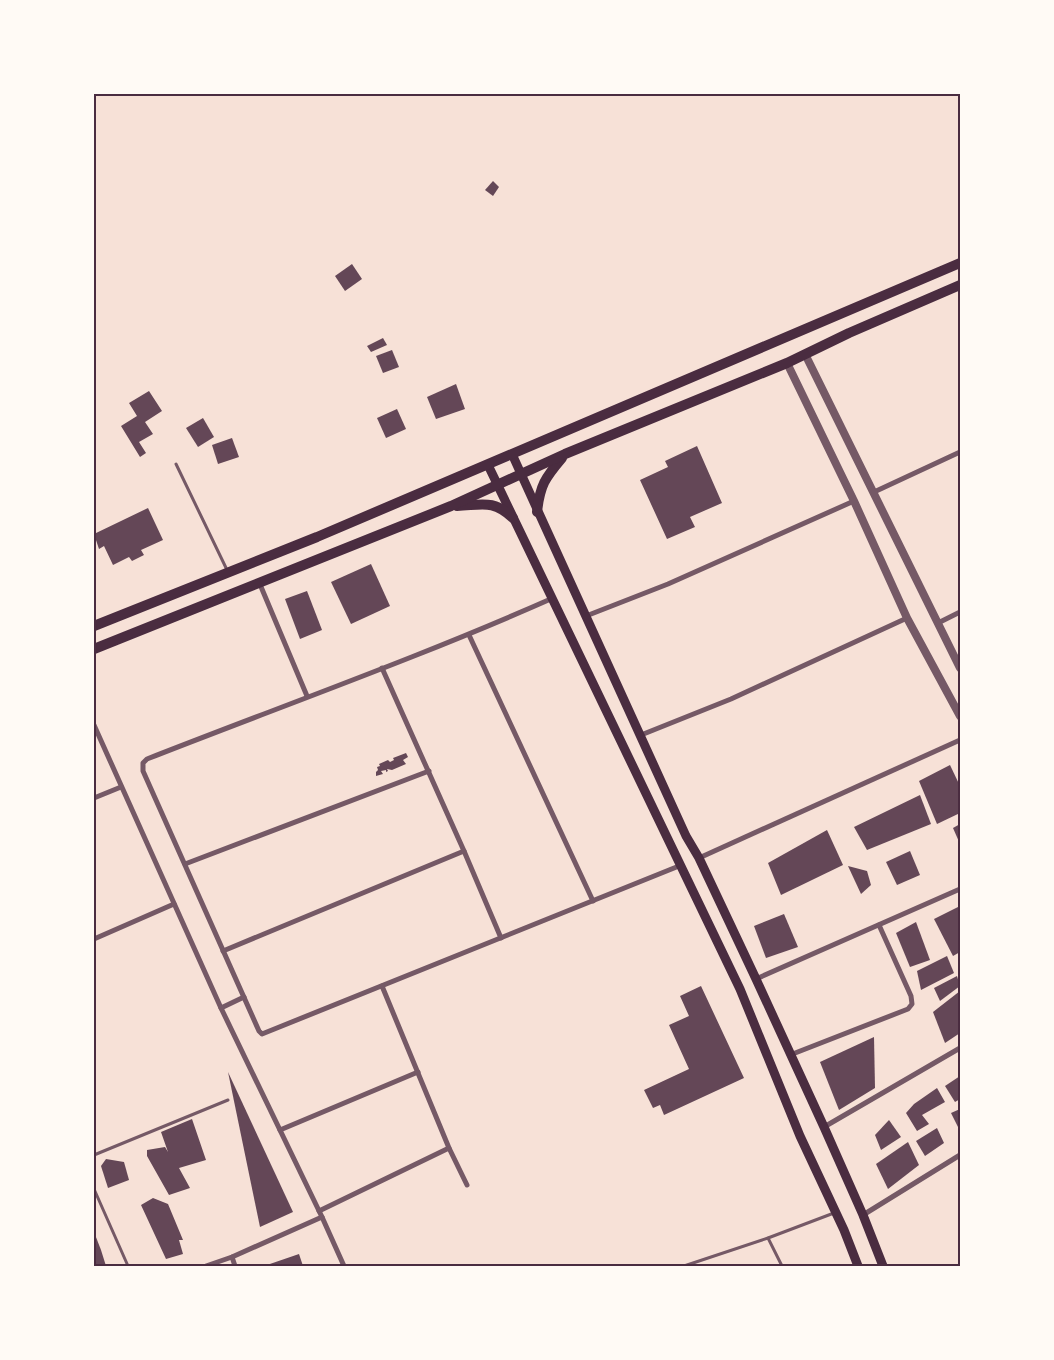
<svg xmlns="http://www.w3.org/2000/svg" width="1054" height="1360" viewBox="0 0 1054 1360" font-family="Jost,sans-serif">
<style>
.building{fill:#644757}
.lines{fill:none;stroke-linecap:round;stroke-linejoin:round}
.service{stroke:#755966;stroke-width:3}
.minor{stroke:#755966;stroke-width:5}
.tertiary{stroke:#755966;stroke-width:8}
.secondary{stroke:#4a2c40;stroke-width:9}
.primary{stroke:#4a2c40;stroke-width:10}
.neatline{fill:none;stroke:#4a2c40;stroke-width:2}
</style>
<rect width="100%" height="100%" fill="#f7e1d7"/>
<!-- building -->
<g class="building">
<polygon points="493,181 499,187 493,196 485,190"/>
<polygon points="352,264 362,279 345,291 335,276"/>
<polygon points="383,338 387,345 371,352 367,346"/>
<polygon points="392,350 399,367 383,373 376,356"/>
<polygon points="456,384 465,409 436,419 427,397"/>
<polygon points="149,391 162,411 145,422 153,434 139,442 146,453 140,457 121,426 137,416 129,403"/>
<polygon points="397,409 406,429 386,438 377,418"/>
<polygon points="203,418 214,437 198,447 186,428"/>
<polygon points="232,438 239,457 218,464 212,445"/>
<polygon points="697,446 722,503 690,517 695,527 667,539 640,480 668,467 665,461"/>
<polygon points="148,508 163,540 141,550 144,555 132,561 129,557 113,565 104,546 99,549 94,534"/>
<polygon points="371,564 390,606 351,624 331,582"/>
<polygon points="307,591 322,630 300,639 285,599"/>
<polygon points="406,753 408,757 403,760 406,764 392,770 387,769 388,771 386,772 386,770 381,771 383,774 376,776 376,772 378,770 377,767 380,766 379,764 388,760 390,762 394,760 393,758"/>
<polygon points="950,765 960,786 960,813 937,824 919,781"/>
<polygon points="920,795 931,824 867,850 854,827"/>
<polygon points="960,824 960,844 953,828"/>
<polygon points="827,830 843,865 781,895 768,863"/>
<polygon points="910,851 920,875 897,885 886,862"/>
<polygon points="848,866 867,871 871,885 861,894"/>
<polygon points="960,906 960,952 953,956 934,919"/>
<polygon points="784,914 798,947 766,958 754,926"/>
<polygon points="916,922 930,960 910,967 896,933"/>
<polygon points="947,956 954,973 921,990 917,971"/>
<polygon points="957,976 960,986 940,1001 934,988"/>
<polygon points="701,986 744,1078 664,1115 660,1105 653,1108 644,1090 689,1069 669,1025 689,1016 680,996"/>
<polygon points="960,991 960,1033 945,1043 933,1012"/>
<polygon points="874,1037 875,1088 839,1110 820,1062"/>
<polygon points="228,1072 293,1212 260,1227"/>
<polygon points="960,1076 960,1099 955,1102 945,1086"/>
<polygon points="937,1088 945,1102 922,1115 929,1124 917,1131 906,1113 914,1104"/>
<polygon points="960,1109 960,1127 958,1127 951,1113"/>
<polygon points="192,1119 206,1160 179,1168 190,1188 169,1195 147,1156 147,1150 165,1147 168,1152 161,1132"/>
<polygon points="889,1120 901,1137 881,1150 875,1135"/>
<polygon points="937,1128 944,1143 925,1156 916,1141"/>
<polygon points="908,1142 919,1165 888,1189 876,1164"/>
<polygon points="106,1159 124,1162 129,1180 108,1188 101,1166"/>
<polygon points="153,1198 168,1204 183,1240 179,1240 183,1254 166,1259 141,1205"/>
<polygon points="94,1232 101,1250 106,1266 94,1266"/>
<polygon points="299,1254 303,1266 264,1266"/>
</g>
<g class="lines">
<!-- service -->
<g class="service">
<polyline points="176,464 228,572"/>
<polyline points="94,1155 228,1100"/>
<polyline points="94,1189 128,1266"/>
<polyline points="768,1238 782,1266"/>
<polyline points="684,1266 768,1238 834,1213"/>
</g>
<!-- minor -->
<g class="minor">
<polyline points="874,492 960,452"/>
<polyline points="259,582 307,696"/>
<path d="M553,598C420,657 282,706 147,759L143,763V771L259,1031L262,1034L679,866"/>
<polyline points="586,616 668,584 854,501"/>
<polyline points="938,623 960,612"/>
<polyline points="469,635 593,901"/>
<polyline points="382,668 464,851 501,938"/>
<polyline points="94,725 221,1008 322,1217 344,1266"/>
<polyline points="641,735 731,699 907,618"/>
<polyline points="94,798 121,787"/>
<polyline points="699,858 960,740"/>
<polyline points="185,864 429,771"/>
<polyline points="94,939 174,904"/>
<polyline points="223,951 464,851"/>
<polyline points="756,979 960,889"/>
<polyline points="382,986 449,1148 467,1185"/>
<polyline points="221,1008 244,997"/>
<polyline points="790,1055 908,1009 912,1004 911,996 879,925"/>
<polyline points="824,1127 960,1048"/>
<polyline points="280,1130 418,1072"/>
<polyline points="319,1211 449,1148"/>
<polyline points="863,1215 960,1155"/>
<polyline points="232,1257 235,1266"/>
<polyline points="206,1266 232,1257 322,1217"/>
</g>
<!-- tertiary -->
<g class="tertiary">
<polyline points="805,354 960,668"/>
<polyline points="787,363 854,501 907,618 960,716"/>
</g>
<!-- secondary -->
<g class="secondary">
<polyline points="512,454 686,836 699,858 756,979 824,1127 863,1215 883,1266"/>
<polyline points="488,465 740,989 800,1136 844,1230 858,1266"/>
</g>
<!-- primary -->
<g class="primary">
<path d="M457,506C482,505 493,499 513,518"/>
<path d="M537,512C540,485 545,478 562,458"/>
<polyline points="94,626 317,537 960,263"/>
<polyline points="94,649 451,506 565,454 787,363 849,333 960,285"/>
</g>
</g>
<!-- border -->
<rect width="1054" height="1360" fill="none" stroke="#fffaf5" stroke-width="190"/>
<rect x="95" y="95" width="864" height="1170" class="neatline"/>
</svg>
